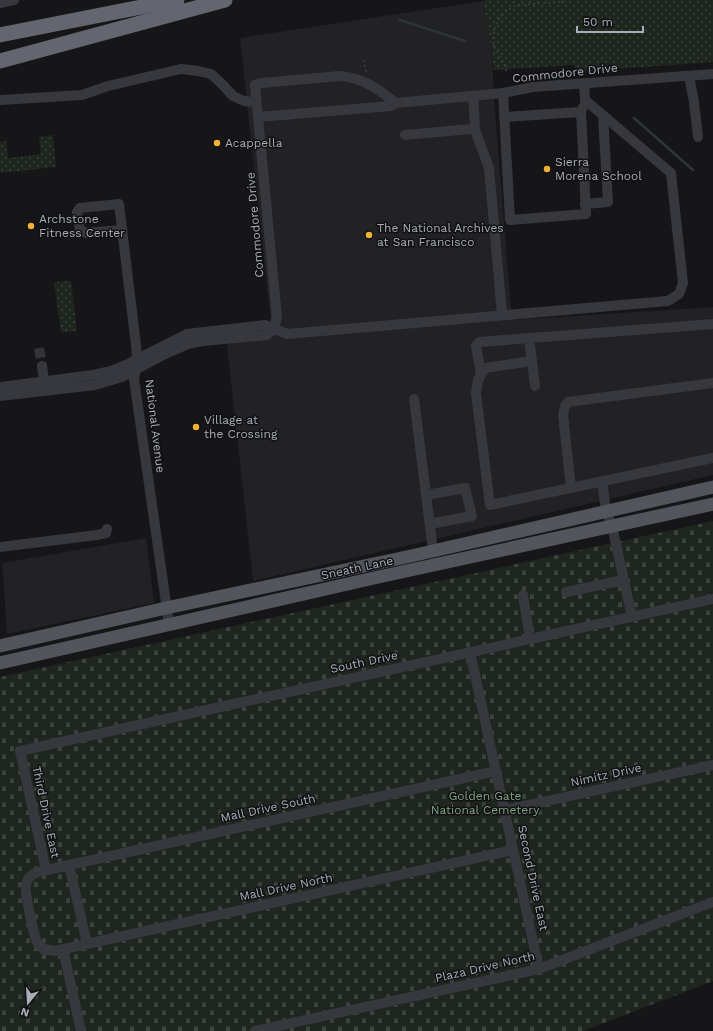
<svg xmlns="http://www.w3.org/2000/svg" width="713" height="1031" viewBox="0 0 713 1031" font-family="'Work Sans',sans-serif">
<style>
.built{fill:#222225}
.cemetery{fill:url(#cemetery-stones)}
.park{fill:url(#park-dots)}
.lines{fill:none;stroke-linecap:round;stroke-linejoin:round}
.stream{stroke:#2c353c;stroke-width:2.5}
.minor-tunnel{stroke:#333438;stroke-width:10;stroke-dasharray:10 5;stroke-linecap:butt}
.path{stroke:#3d3f44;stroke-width:1.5;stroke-dasharray:2 3;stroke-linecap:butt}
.minor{stroke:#37383d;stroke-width:10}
.major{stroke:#53555c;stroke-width:13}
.highway{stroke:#63666e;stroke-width:15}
.poi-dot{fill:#f2b134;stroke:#111113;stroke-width:1.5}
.labels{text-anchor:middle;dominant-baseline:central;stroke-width:3;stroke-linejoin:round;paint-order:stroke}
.street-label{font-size:12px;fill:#a8adb8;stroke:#111113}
.poi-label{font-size:12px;fill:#a8adb8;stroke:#111113;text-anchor:start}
.park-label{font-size:12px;fill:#7fa381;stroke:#111113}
</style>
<defs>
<pattern id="cemetery-stones" width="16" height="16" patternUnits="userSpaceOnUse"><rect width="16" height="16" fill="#1e261f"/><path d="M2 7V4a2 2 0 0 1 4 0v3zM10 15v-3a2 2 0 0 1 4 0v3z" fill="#3c433d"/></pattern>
<pattern id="park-dots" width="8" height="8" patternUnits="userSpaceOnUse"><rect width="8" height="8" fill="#1e261f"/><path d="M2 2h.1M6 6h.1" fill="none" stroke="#3c433d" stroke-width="1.8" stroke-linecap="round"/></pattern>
</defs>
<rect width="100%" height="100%" fill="#161618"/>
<!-- built -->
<g class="built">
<polygon points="483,1 492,54 494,100 512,320 713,307 713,475 253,581 225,327 271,324 240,38"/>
<polygon points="146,538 154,603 7,634 2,563"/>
</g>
<!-- cemetery -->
<polygon class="cemetery" points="713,521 713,981 583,1031 0,1031 0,677"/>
<!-- park -->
<g class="park">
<polygon points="487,0 713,0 713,62 575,72 574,65 494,70 492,54 483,1"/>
<polygon points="53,135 56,167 0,173 0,142 6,141 8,158 41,154 39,137"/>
<polygon points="71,281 77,331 61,333 54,282"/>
</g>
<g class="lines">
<!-- stream -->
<g class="stream">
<polyline points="400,20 465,41"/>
<polyline points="634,118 693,170"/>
</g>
<!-- minor-tunnel -->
<polyline class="minor-tunnel" points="39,348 42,366"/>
<!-- path -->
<g class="path">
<polyline points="364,60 366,72"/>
<path d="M506,71C505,62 499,56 495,48C488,31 502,9 518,5L563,2L567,0"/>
</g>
<!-- minor -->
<g class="minor">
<polyline points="0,3 14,0"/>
<polyline points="689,76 694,102 698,137"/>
<polyline points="503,93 510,220 586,214 581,112"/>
<polyline points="0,100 82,95 108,86 181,69 198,71 211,74 222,84 233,96 244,101 256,102"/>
<polyline points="258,117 391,106 396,103 503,93 533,87 713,74"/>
<polyline points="504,117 581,112 583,107"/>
<polyline points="474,127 489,168 502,314"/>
<polyline points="405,135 471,129 474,127 475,124 473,97"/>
<polyline points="585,204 608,202 603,115"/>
<polyline points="121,230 86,233 80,230 77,212 80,208 119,204 136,345 137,359 134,379 169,624"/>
<polyline points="529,338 535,386"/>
<polyline points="532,361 485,368 478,380 476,393 490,505 713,458"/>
<polyline points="42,366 45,387"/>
<polyline points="481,374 476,346 479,342 713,324"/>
<polyline points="0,387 93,375 111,371 126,365 187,334 265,325 287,334 668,301 679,294 683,283 671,173 585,100 584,83"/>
<path d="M0,396L95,385L122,377L159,357L188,344L203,341L267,335L273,329L277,318L255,85L261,83L340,76C364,78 378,89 396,103"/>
<polyline points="414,399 433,551"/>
<polyline points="602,481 606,511 612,526 632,617"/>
<polyline points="571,488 563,415 565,406 568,402 713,383"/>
<polyline points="426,495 465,488 472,516 430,524"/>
<polyline points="0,547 97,535 106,533 107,529"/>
<polyline points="566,592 624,580"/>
<polyline points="523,595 530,639"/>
<polyline points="470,652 539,969"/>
<path d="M496,771L38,872C32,874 27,878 26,885C24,891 34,935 37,942C39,945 41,947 43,949L55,951L513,850"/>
<polyline points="505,810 713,765"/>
<polyline points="69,865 87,944"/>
<polyline points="46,870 20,751 713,599"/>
<polyline points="63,949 81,1031"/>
<polyline points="255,1031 539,969 713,902"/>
</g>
<!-- major -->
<g class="major">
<polyline points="0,646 166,608 411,556 713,487"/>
<polyline points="0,663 374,578 713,504"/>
</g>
<!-- highway -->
<g class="highway">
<polyline points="0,35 177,0"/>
<polyline points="0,61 225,0"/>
</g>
</g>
<!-- markers -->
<g class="poi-dot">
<circle cx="217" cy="143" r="4"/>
<circle cx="547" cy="169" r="4"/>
<circle cx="31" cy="226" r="4"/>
<circle cx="369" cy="235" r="4"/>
<circle cx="196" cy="427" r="4"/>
</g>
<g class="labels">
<!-- street labels -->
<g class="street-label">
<text transform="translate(565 73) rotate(-6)">Commodore Drive</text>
<text transform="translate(255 225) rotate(-95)">Commodore Drive</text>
<text transform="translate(155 426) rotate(83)">National Avenue</text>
<text transform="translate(357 568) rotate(-12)">Sneath Lane</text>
<text transform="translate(364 662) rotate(-12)">South Drive</text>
<text transform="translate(606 775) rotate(-12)">Nimitz Drive</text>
<text transform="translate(268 808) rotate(-12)">Mall Drive South</text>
<text transform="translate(46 812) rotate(78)">Third Drive East</text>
<text transform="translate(533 878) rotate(78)">Second Drive East</text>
<text transform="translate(286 887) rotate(-12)">Mall Drive North</text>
<text transform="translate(485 967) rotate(-13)">Plaza Drive North</text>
</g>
<!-- poi labels -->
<g class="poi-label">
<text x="225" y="143">Acappella</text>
<text x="555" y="162">Sierra<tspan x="555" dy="14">Morena School</tspan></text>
<text x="39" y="219">Archstone<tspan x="39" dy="14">Fitness Center</tspan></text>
<text x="377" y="228">The National Archives<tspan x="377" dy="14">at San Francisco</tspan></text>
<text x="204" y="420">Village at<tspan x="204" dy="14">the Crossing</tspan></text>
</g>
<!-- park labels -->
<g class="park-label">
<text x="485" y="796">Golden Gate<tspan x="485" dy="14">National Cemetery</tspan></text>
</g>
</g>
<!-- north arrow -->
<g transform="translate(28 1003) rotate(198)" stroke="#111113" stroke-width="3" paint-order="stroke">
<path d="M0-3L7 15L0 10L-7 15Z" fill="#a8adb8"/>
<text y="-6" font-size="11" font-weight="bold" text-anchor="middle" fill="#a8adb8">N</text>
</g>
<!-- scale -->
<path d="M577 26v6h66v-6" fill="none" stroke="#a8adb8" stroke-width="2"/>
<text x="583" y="26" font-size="12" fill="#a8adb8" stroke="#111113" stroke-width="3" paint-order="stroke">50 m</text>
</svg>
